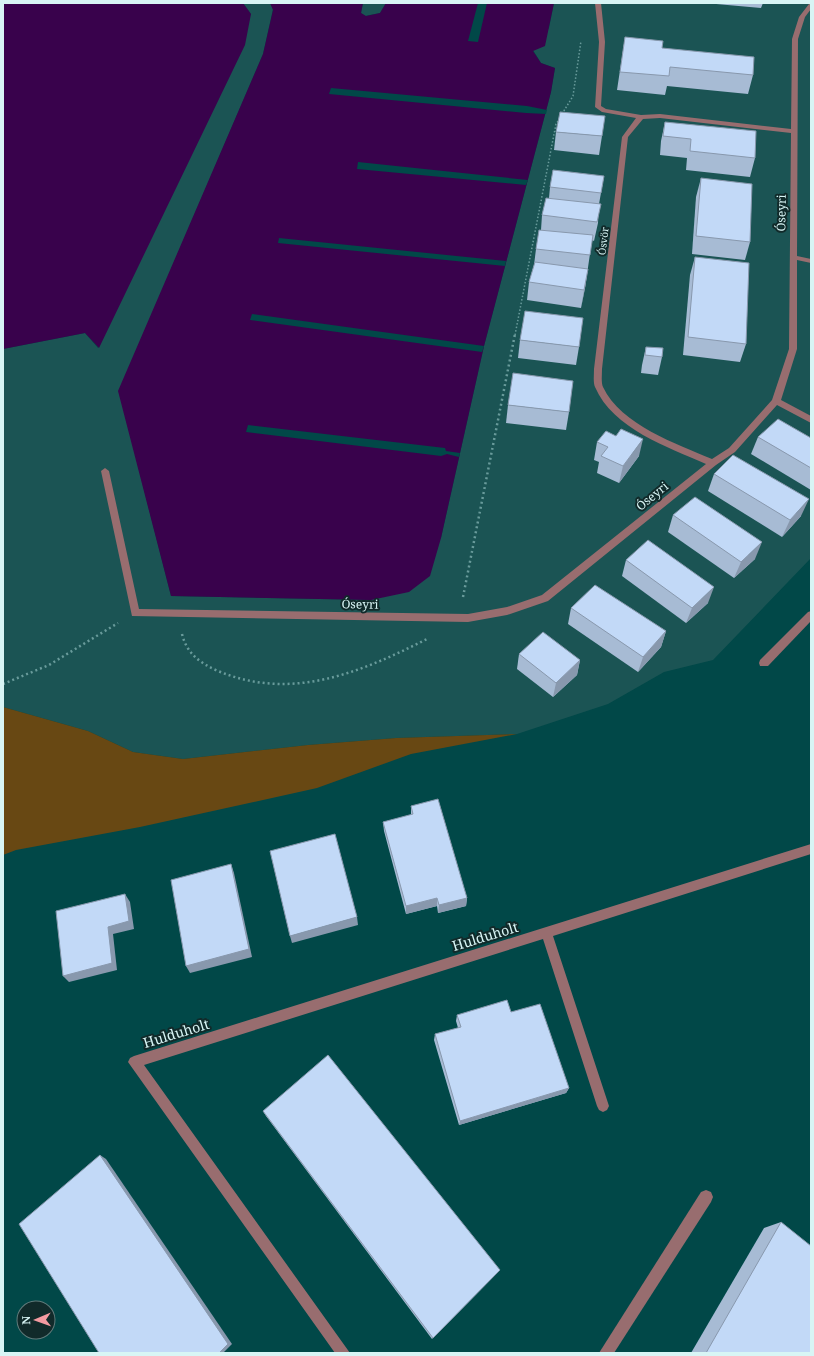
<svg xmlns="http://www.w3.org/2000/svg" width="814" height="1356" viewBox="0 0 814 1356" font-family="'Noto Serif',serif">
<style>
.built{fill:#1b5454}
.green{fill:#684813}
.water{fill:#39024c}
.pier{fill:#014848}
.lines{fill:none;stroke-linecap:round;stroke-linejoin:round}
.path-far1{stroke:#699b9b;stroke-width:1.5;stroke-dasharray:1.5 2;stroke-linecap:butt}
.path{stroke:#699b9b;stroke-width:2.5;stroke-dasharray:2 3;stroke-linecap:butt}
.minor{fill:#986d6f;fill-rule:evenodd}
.wall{fill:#a7bbd4}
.shaded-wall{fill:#8898ad}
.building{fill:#c2d9f7;stroke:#8898ad}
.labels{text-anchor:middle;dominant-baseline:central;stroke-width:4;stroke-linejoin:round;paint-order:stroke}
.far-street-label{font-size:10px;fill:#d8f5f5;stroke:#112a2a}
.street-label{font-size:12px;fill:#d8f5f5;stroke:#112a2a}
.near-street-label{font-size:14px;fill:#d8f5f5;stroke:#112a2a}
</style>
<rect width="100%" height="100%" fill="#014848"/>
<!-- built -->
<g class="built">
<polygon points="243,3 270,3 273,9 263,54 119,391 171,596 371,600 441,538 484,346 551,92 555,68 541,63 533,50 549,28 554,3 811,3 811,558 713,660 664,672 608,704 517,734 396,738 308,745 183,759 133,752 88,731 3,707 3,349 85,333 98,348 251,14"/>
<polygon points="363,3 386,3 380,13 365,16 361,13"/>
</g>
<!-- green -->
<polygon class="green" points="3,707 88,731 133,752 183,759 308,745 396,738 517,734 411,754 317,788 140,827 16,850 3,855"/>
<!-- water -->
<g class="water">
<polygon points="3,3 243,3 251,14 245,45 99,348 85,333 3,349"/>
<polygon points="270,3 363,3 361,13 366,16 380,13 386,3 554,3 545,46 533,51 541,63 555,68 551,92 484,346 441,538 430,576 409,592 371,600 171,596 118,391 263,54 273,10"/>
</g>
<!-- pier -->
<g class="pier">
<polygon points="478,3 487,3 478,42 468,41"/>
<polygon points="331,88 527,106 547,110 546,114 526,113 329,94"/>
<polygon points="358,162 528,180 526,185 357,169"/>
<polygon points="279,238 506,261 505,266 278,243"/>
<polygon points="252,314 484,346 482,352 250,320"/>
<polygon points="248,425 445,448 446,451 460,453 459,457 447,454 441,456 246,432"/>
</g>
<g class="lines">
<!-- path-far1 -->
<g class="path-far1">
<polyline points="562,114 573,96 581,41"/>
<polyline points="515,335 556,124 560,118"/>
</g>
<!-- path -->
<g class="path">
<polyline points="463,597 515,334"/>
<path d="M182,634C187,654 200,663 218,671C292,702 361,672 427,639"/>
<polyline points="3,684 49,665 118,623"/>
</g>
<!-- minor -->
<g class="minor">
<path d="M595,3H601L605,42L601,106L606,109L641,115L660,114L791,129L792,39L799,17L809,4L811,3V9L805,17L798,39L797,256L811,259V263L797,260V349L781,400L811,416V423L777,405L735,452L716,465L548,601L507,615L468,622L132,616L101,471L105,468L109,471L139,609L468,614L507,607L542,595L706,464C668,447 613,429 595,387C593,382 594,375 594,369L622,137L636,118L602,112L595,107L599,42ZM660,118L791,133L789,349L772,400L729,448L712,459C677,444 621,425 603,387C601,382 602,375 602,369L628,137L643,119Z"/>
<polygon points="811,611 811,621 768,666 760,666 759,663 760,660 808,612"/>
<polygon points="811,844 811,854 553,936 609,1106 607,1110 603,1112 599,1110 597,1106 543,939 144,1065 350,1353 335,1353 128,1062 130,1058 134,1056"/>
<polygon points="706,1190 711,1192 713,1197 711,1202 614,1353 599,1353 701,1192"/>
</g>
</g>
<!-- wall -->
<g class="wall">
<polygon points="705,3 763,3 761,8"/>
<polygon points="625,37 662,48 753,75 748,94 667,86 665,95 617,90"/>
<polygon points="665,122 755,158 750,177 686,170 687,158 660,155 661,141"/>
<polygon points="556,132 602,136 599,155 554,150"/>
<polygon points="604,176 599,204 598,223 594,241 592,240 585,288 581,308 527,300 529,282 534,265 536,249 541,230 542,215 549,198 550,187"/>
<polygon points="701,178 750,242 745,260 692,254 696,197"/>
<polygon points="695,257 746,344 740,362 683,355 690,275"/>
<polygon points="520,340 579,347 576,365 518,358"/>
<polygon points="646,347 662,357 658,375 641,373 642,365"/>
<polygon points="508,405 569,412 566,430 506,423"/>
<polygon points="758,437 811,438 811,490 751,454"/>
<polygon points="597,442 639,456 619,483 597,473 599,462 594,460"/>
<polygon points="714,474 801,516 782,537 708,491"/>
<polygon points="673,515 755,559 734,578 668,532"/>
<polygon points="626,560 708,603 686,623 622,576"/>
<polygon points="571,608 666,631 661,647 638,672 568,624"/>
<polygon points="519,654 580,660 577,675 553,697 517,669"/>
<polygon points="411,806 467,898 466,906 438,913 437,906 406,914 384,831 383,822 411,815"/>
<polygon points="511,1012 569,1088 566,1093 459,1125 434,1040 435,1034 458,1028 456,1021 457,1015"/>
<polygon points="263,1111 500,1270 432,1339 266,1116"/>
<polygon points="781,1222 811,1353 691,1353 764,1228"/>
</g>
<!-- shaded-wall -->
<g class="shaded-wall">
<polygon points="588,269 585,288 581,308 584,290"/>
<polygon points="643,439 639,456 619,483 623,466"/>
<polygon points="809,499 801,516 782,537 790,520"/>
<polygon points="762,542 755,559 734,578 741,562"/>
<polygon points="714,587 708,603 686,623 692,608"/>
<polygon points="666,631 661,647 638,672 643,657"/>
<polygon points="580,660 577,675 553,697 556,683"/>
<polygon points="231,864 234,873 252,957 190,973 186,966"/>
<polygon points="125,894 130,902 134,929 113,934 117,970 69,982 63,976 108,927"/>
<polygon points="437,898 437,906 406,914 406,906"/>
<polygon points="467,898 466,906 438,913 439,905"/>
<polygon points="357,917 358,925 292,943 290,936"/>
<polygon points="569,1088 566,1093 459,1125 460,1121"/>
<polygon points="100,1155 106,1159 232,1344 223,1353 219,1353"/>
</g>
<!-- building -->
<g class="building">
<polygon points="625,37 663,41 662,48 754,57 753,75 670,67 669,76 620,72"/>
<polygon points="560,112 605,116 602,136 556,132"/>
<polygon points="665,122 756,131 755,158 690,151 691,139 663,136"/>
<polygon points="553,170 604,176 601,193 550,187"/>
<polygon points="701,178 752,184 750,242 696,236"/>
<polygon points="546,198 601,204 597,222 542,215"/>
<polygon points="539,230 593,235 590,255 536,249"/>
<polygon points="695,257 749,263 746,344 688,337"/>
<polygon points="535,262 588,269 584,290 529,282"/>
<polygon points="525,311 583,318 579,347 520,340"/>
<polygon points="646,347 663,348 662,357 645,355"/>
<polygon points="513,373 573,381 569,412 508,405"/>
<polygon points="778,419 811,438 811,468 758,437"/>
<polygon points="621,429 643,439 623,466 601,456 608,447 597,442 606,431 616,436"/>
<polygon points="733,455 809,499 790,520 714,474"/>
<polygon points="695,497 762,542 741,562 673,515"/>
<polygon points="648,540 714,587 692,608 626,560"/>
<polygon points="595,585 666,631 643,657 571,608"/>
<polygon points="543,632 580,660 556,683 519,654"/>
<polygon points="438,799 467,898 439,905 437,898 406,906 383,822 413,814 411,806"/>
<polygon points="335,834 357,917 290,936 270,851"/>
<polygon points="231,864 249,949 186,966 171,880"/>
<polygon points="125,894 129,921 108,927 112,963 63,976 56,911"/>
<polygon points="507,1000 511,1012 540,1004 569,1088 460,1121 435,1034 461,1027 457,1015"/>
<polygon points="328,1055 500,1270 433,1338 263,1111"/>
<polygon points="100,1155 228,1344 219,1353 99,1353 19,1224"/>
<polygon points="781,1222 811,1246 811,1353 706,1353"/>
</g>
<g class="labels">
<!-- far-street labels -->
<g class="far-street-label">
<text transform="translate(603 241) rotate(-83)">Ósvör</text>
</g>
<!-- street labels -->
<g class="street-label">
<text transform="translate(781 213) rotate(-89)">Óseyri</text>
<text transform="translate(652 496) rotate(-39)">Óseyri</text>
<text transform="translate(360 604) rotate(1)">Óseyri</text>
</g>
<!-- near-street labels -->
<g class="near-street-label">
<text transform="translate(485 936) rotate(-17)">Hulduholt</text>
<text transform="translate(176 1033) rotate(-17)">Hulduholt</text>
</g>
</g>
<!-- border -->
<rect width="814" height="1356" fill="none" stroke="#d8f5f5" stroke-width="8"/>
<!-- north arrow -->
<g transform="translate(36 1320) rotate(268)"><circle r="19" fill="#112a2a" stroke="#617b7b"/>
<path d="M0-3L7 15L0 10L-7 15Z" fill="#f49aa1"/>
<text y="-6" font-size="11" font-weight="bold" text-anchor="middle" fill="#d8f5f5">N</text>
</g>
</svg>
